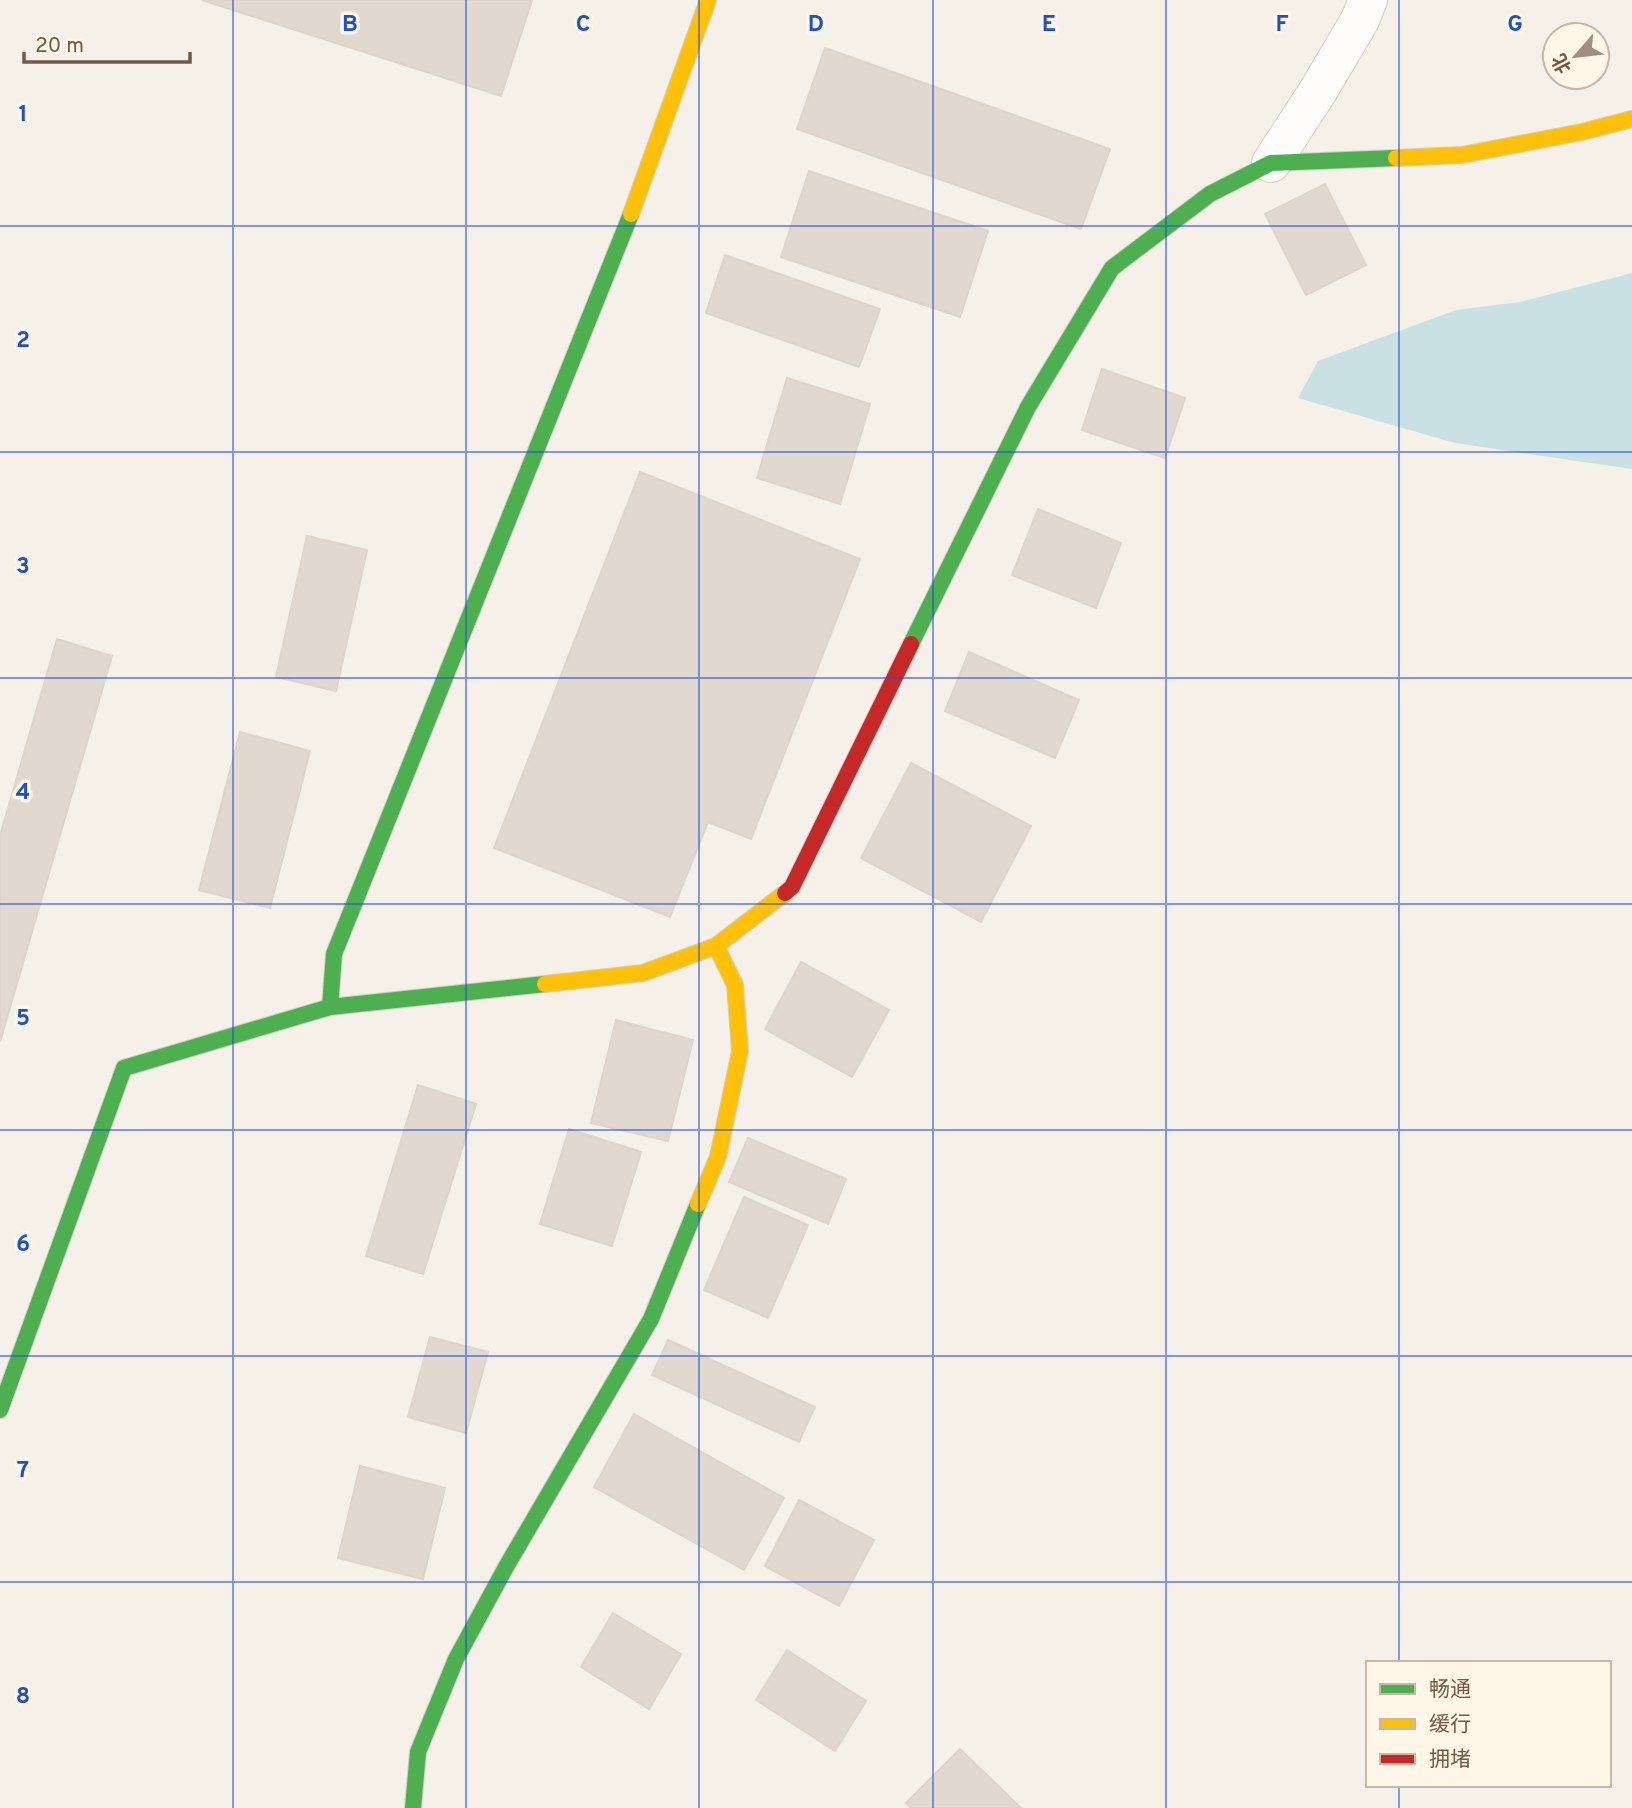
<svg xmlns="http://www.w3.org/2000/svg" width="1632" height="1808" viewBox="0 0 1632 1808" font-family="Overpass,'Noto Sans SC',sans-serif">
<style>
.water{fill:#cae1e4}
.building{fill:#e1d9d0;stroke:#ddd4cb;stroke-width:2}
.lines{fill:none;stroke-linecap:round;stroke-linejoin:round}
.street-casing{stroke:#d4cdc5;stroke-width:40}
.fast-casing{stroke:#d4cdc4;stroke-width:18}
.slow-casing{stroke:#d4cdc4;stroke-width:18}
.jam-casing{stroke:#d4cdc4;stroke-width:18}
.street{stroke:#fefdfc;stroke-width:38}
.fast{stroke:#4caf50;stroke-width:16}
.slow{stroke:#ffc107;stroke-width:16}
.jam{stroke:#c62828;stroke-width:16}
.grid{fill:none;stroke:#1d4ed8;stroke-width:2;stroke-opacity:0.55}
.grid-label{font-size:23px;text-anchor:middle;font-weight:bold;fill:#1d4ed8;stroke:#fef7e8;stroke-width:7;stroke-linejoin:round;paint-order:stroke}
</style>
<rect width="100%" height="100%" fill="#f5f1e8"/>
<!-- water -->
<polygon class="water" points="1632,273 1632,469 1455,443 1298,398 1318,361 1456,310 1520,302"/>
<!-- building -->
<g class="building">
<polygon points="202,0 532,0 501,96"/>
<polygon points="825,48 1110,149 1081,229 797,129"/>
<polygon points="809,171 988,231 960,317 781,257"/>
<polygon points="1325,184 1366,265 1306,295 1265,214"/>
<polygon points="725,255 880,309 859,367 706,313"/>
<polygon points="1102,369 1185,398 1165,458 1082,430"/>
<polygon points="787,378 870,404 840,504 757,478"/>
<polygon points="640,472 860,559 751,839 708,822 670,917 494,848"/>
<polygon points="1038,509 1121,543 1096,608 1012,575"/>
<polygon points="307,536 367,550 336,691 276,677"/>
<polygon points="57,639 112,656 0,1042 0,836"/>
<polygon points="969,652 1079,700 1055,758 945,711"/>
<polygon points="240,732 310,751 270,908 199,890"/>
<polygon points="911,763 1031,826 981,922 861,858"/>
<polygon points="801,962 889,1010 852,1077 765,1029"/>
<polygon points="616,1020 693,1040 668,1141 591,1123"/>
<polygon points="418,1085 476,1104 423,1274 366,1256"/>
<polygon points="569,1129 641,1152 612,1246 540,1224"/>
<polygon points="748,1138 846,1179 828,1224 729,1182"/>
<polygon points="744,1197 808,1225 768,1318 704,1290"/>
<polygon points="430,1337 488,1352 466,1433 408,1417"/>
<polygon points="668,1340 815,1407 799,1442 652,1375"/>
<polygon points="634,1414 784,1498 744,1570 594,1487"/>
<polygon points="360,1466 445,1488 423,1579 338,1558"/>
<polygon points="799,1500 874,1540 839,1606 765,1566"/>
<polygon points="613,1613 681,1654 649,1709 581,1667"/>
<polygon points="787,1650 866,1701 835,1751 756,1700"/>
<polygon points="960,1749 1021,1808 911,1808 906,1803"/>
</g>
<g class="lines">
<!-- street casing -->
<g class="street-casing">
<polyline id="street" points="1271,163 1318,91 1360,20 1368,0"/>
</g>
<!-- fast casing -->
<g class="fast-casing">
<g id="fast">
<polyline points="911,644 1028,407 1112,268 1210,194 1271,163 1396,158"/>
<polyline points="330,1007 334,954 631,214"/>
<polyline points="0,1410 124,1068 330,1007 545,984"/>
<polyline points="413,1808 418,1752 456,1659 506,1567 651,1319 698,1204"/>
</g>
</g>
<!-- slow casing -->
<g class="slow-casing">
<g id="slow">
<polyline points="1396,158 1462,155 1582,132 1632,119"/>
<polyline points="631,214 708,0"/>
<polyline points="545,984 643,973 716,946 785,893"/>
<polyline points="698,1204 718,1157 740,1051 735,985 716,946"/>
</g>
</g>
<!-- jam casing -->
<g class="jam-casing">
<polyline id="jam" points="785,893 792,887 911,644"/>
</g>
<!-- street -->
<use href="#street" class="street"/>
<!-- fast -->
<use href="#fast" class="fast"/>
<!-- slow -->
<use href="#slow" class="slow"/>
<!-- jam -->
<use href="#jam" class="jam"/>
</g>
<!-- grid -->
<path class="grid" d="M233,0V1808M466,0V1808M699,0V1808M933,0V1808M1166,0V1808M1399,0V1663M0,226H1632M0,452H1632M0,678H1632M0,904H1632M0,1130H1632M0,1356H1632M0,1582H1632M1399,1785V1808"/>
<g class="grid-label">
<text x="350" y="31">B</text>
<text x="583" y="31">C</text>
<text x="816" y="31">D</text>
<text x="1049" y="31">E</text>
<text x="1282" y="31">F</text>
<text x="1515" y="31">G</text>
<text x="23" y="121">1</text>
<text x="23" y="347">2</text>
<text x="23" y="573">3</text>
<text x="23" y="799">4</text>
<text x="23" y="1025">5</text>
<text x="23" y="1251">6</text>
<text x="23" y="1477">7</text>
<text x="23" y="1703">8</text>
</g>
<!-- legend -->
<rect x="1366" y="1661" width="245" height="126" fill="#fef7e8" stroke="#c6b8a9" stroke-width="2"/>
<rect x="1380" y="1684" width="35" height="10" fill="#4caf50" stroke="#c6b8a9" stroke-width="2"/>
<text x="1429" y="1696" font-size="21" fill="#715a4a">畅通</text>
<rect x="1380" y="1719" width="35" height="10" fill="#ffc107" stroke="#c6b8a9" stroke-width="2"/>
<text x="1429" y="1731" font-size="21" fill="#715a4a">缓行</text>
<rect x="1380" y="1754" width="35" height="10" fill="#c62828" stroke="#c6b8a9" stroke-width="2"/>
<text x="1429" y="1766" font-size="21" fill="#715a4a">拥堵</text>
<!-- north arrow -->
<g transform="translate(1576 56) rotate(242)"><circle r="33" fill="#fef7e8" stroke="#c6b8a9" stroke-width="2"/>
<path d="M0-5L12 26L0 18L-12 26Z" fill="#9f8f81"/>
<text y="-10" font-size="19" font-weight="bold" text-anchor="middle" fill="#715a4a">北</text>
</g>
<!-- scale -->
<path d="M24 52v10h166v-10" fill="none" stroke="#715a4a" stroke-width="3.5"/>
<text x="35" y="52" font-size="21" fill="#715a4a" stroke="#fef7e8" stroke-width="5" paint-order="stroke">20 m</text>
</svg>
